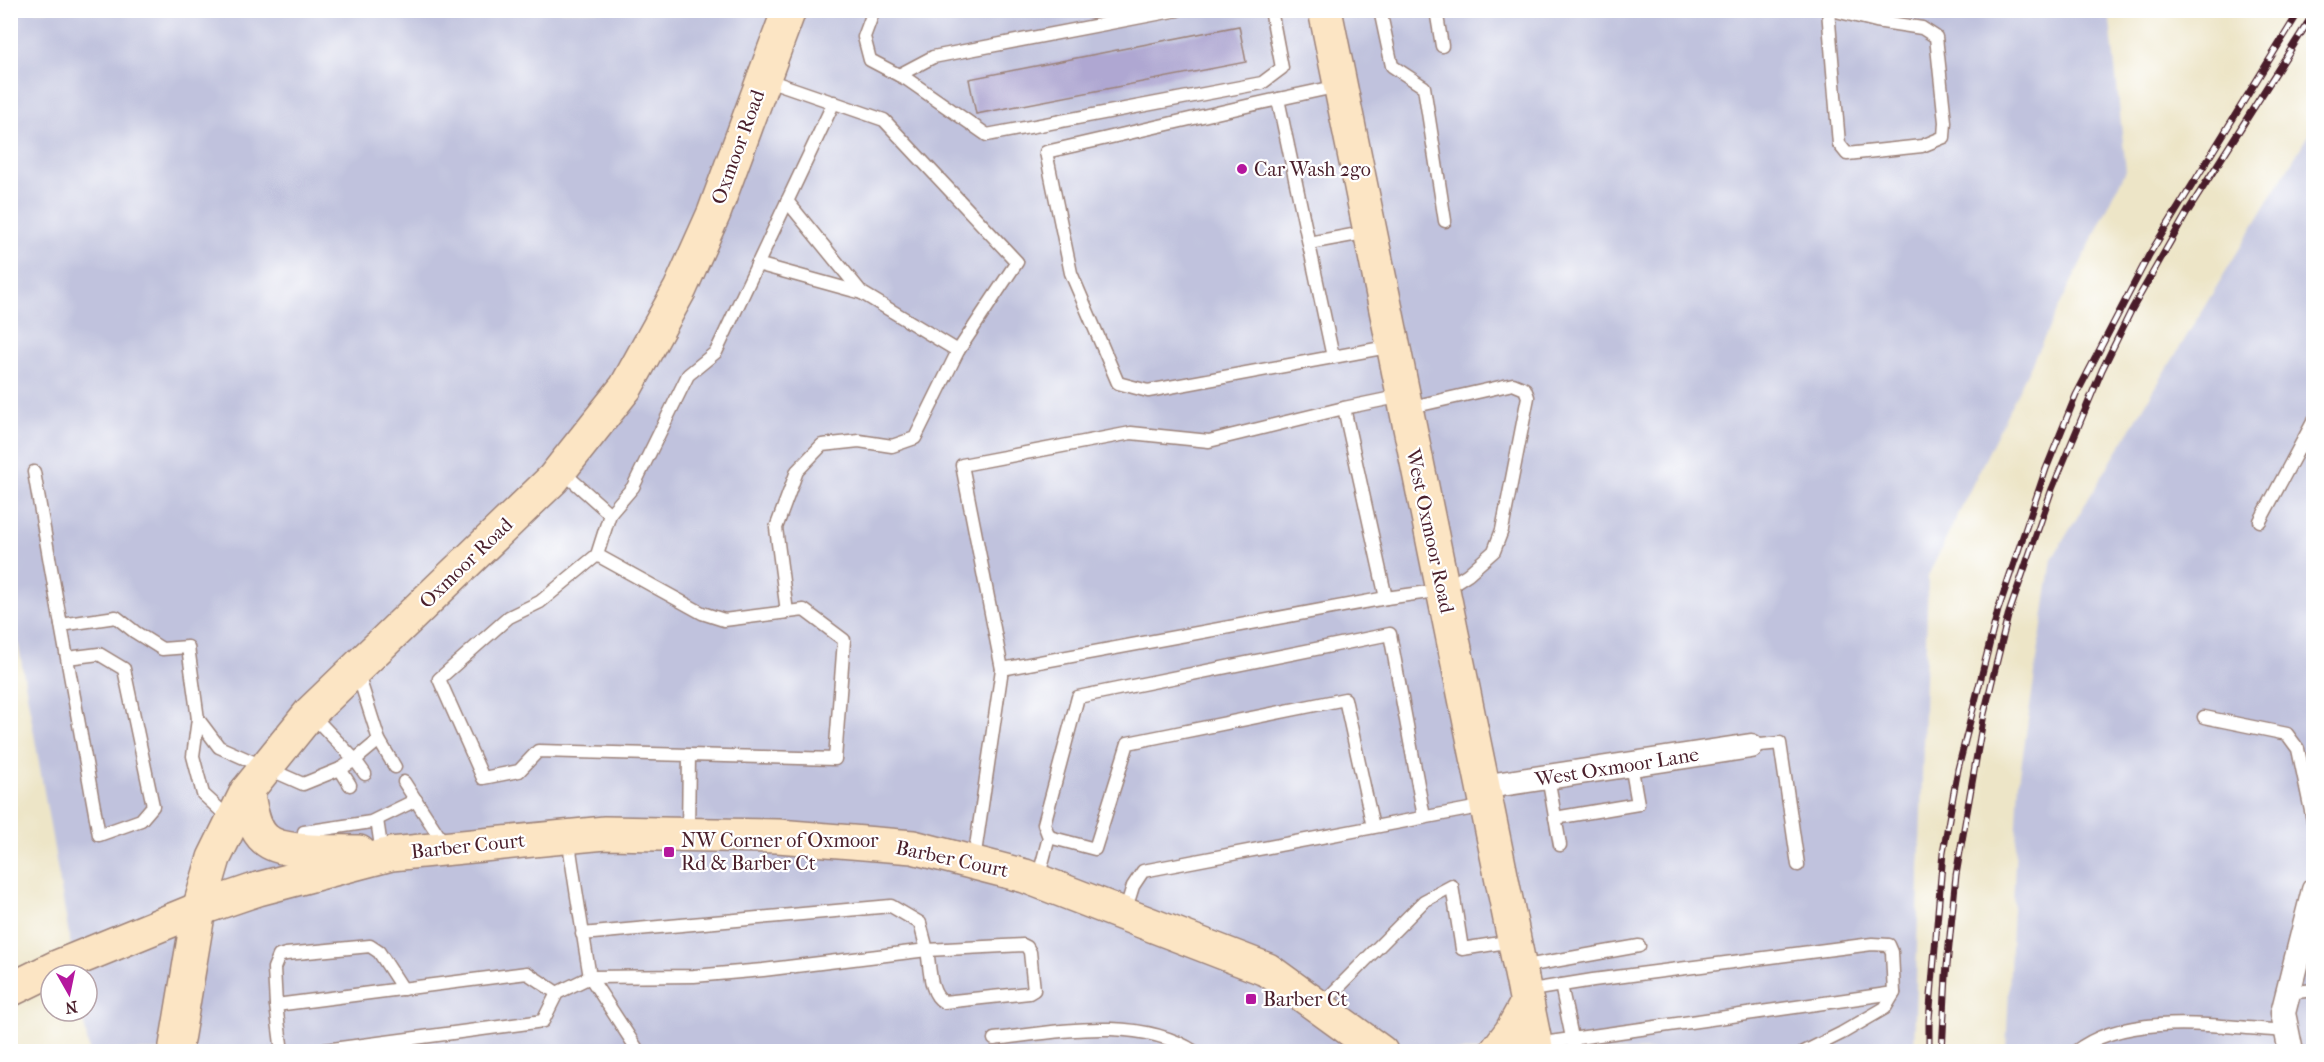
<svg xmlns="http://www.w3.org/2000/svg" width="2324" height="1062" viewBox="0 0 2324 1062" font-family="'IM FELL French Canon',serif">
<style>
.industrial{fill:#c0c2dd}
.building{fill:#afa7d2}
.lines{fill:none;stroke-linecap:round;stroke-linejoin:round}
.lane-casing{stroke:#9c8279;stroke-width:15}
.street-casing{stroke:#9c8279;stroke-width:27}
.secondary-casing{stroke:#9c8279;stroke-width:36}
.lane{stroke:#fff;stroke-width:12}
.street{stroke:#fff;stroke-width:24}
.secondary{stroke:#fce5c4;stroke-width:33}
.rail-casing{stroke:#4a1f2b;stroke-width:7}
.rail{stroke:#fff;stroke-width:4.5;stroke-dasharray:14;stroke-linecap:butt}
.poi-dot{fill:#b5179e;stroke:#fff;stroke-width:2}
.labels{text-anchor:middle;dominant-baseline:central;stroke-width:4.5;stroke-linejoin:round;paint-order:stroke}
.street-label{font-size:20px;fill:#4a1f2b;stroke:#fff}
.poi-label{font-size:20px;fill:#4a1f2b;stroke:#fff;text-anchor:start}
</style>
<rect width="100%" height="100%" fill="#fff"/>
<filter id="ink" filterUnits="userSpaceOnUse"><feTurbulence type="fractalNoise" baseFrequency=".0167" numOctaves="2"/><feDisplacementMap in="SourceGraphic" scale="12" xChannelSelector="R" yChannelSelector="G"/><feConvolveMatrix kernelMatrix="1 2 1 2 8 2 1 2 1" color-interpolation-filters="sRGB"/></filter>
<filter id="wash" filterUnits="userSpaceOnUse"><feTurbulence type="fractalNoise" baseFrequency=".008" numOctaves="4" result="noise"/><feDisplacementMap in="SourceGraphic" scale="24" xChannelSelector="R" yChannelSelector="G"/><feGaussianBlur stdDeviation="1.35" result="paint"/><feColorMatrix in="noise" values="0 0 0 0 0 0 0 0 0 0 0 0 0 0 0 0 0 1.4 0 .05"/><feComposite in="paint" operator="in"/></filter>
<g filter="url(#wash)">
<rect width="100%" height="100%" fill="#ede5c7"/>
<!-- industrial -->
<g class="industrial">
<polygon points="10,11 2109,11 2126,170 1928,576 1914,1051 89,1051 82,1011 87,1011 87,975 76,975 11,602"/>
<polygon points="2313,127 2313,1051 2006,1052 2019,781 2052,559"/>
</g>
<g id="blocks">
<!-- building -->
<polygon class="building" points="1239,26 1246,62 976,114 969,79"/>
</g>
</g>
<g filter="url(#ink)">
<use href="#blocks" fill-opacity="0" stroke="#9c8279" stroke-width="1.5"/>
<g class="lines">
<!-- lane casing -->
<g class="lane-casing">
<g id="lane">
<polyline points="874,10 864,37 870,60 908,80 987,135 1262,83 1282,68 1271,10"/>
<polyline points="1380,10 1392,66 1424,87 1445,221"/>
<polyline points="1436,10 1442,46"/>
<polyline points="1828,10 1839,144 1847,154 1922,146 1944,137 1945,122 1936,37 1922,28 1876,21 1832,10"/>
<polyline points="899,75 933,57 1178,10"/>
<polyline points="765,79 884,120 1017,262 958,351 915,438 892,446 859,441 822,445 797,471 776,528 787,612"/>
<polyline points="1278,99 1333,357 1148,391 1118,383 1071,273 1046,152 1251,105 1339,86"/>
<polyline points="787,201 862,293 958,351"/>
<polyline points="1309,243 1369,232"/>
<polyline points="757,264 862,293"/>
<polyline points="1333,357 1393,346"/>
<polyline points="1344,408 1386,598 1443,590 1468,574 1494,551 1502,530 1528,397 1525,389 1513,384 1407,408"/>
<polyline points="562,471 610,514 597,555"/>
<polyline points="34,472 61,625"/>
<polyline points="610,514 633,487 688,375 716,352 834,102"/>
<polyline points="2260,521 2314,420"/>
<polyline points="67,658 99,654 124,669 153,806 141,820 99,835 61,625 116,617 135,632 162,649 188,647 198,719"/>
<polyline points="1002,669 1386,598"/>
<polyline points="357,671 379,740 395,767"/>
<polyline points="311,714 355,760 379,740"/>
<polyline points="2204,717 2287,734 2298,749 2314,825"/>
<polyline points="1751,746 1780,743 1798,865"/>
<polyline points="340,769 350,785"/>
<polyline points="1548,777 1560,845"/>
<polyline points="404,782 446,847"/>
<polyline points="1555,818 1638,804 1631,764"/>
<polyline points="231,820 203,794 193,756 198,719 219,747 303,784 340,769 355,760 365,774"/>
<polyline points="377,820 382,853"/>
<polyline points="688,833 689,755 538,751 519,771 483,778 439,679 509,617 540,602 597,555 702,613 724,620 804,610 844,640 835,759 689,755"/>
<path d="M568,837C575,884 582,930 590,977L694,976L763,970L927,950L920,923L891,906L582,934"/>
<polyline points="1049,837 1095,849 1128,743 1345,699 1373,827"/>
<polyline points="302,849 304,832 371,822 416,800"/>
<polyline points="974,860 1002,669 962,465 1131,433 1209,441 1344,408 1402,396"/>
<polyline points="1038,879 1049,837 1044,824 1078,697 1390,634 1424,817"/>
<polyline points="1125,912 1133,886 1143,871 1485,806"/>
<path d="M1023,945L1027,947L1030,952L1034,990L1029,993L944,1002C929,995 930,966 927,950Z"/>
<polyline points="1520,967 1639,946"/>
<polyline points="1561,985 1575,1052"/>
<polyline points="1525,991 1593,980 1872,944 1889,945 1892,952 1894,993 1885,1008 1842,1033 1804,1052"/>
<polyline points="2288,993 2314,990"/>
<polyline points="276,1005 274,968 279,956 286,954 370,946 379,952 403,989"/>
<polyline points="1320,1006 1424,901 1452,886 1462,949 1513,941"/>
<path d="M994,1039C1057,1032 1138,1015 1195,1052"/>
<polyline points="1536,1044 1894,993"/>
<polyline points="282,1052 276,1005 527,973 557,993"/>
<polyline points="310,1052 543,1021 557,993 590,977 639,1052"/>
<path d="M2075,1052C2127,1010 2223,1027 2287,1031"/>
</g>
</g>
<!-- street casing -->
<g class="street-casing">
<g id="street">
<polyline points="1482,787 1751,746"/>
<polyline points="2291,1052 2283,1013 2314,890"/>
</g>
</g>
<!-- secondary casing -->
<g class="secondary-casing">
<g id="secondary">
<polyline points="1325,10 1537,1052"/>
<path d="M247,791C251,807 252,828 265,839C282,855 336,851 359,852"/>
<polyline points="10,990 57,967 199,909 258,889 391,854 605,833 778,836 913,847 1025,876 1268,970 1381,1052"/>
<polyline points="175,1052 199,909 214,858 247,791 310,713 553,479 626,387 680,289 714,213 789,10"/>
<polyline points="1496,1052 1511,1032 1527,1003"/>
</g>
</g>
<!-- lane -->
<use href="#lane" class="lane"/>
<!-- street -->
<use href="#street" class="street"/>
<!-- secondary -->
<use href="#secondary" class="secondary"/>
<!-- rail casing -->
<g class="rail-casing">
<g id="rail">
<polyline points="1929,1052 1929,1020 1943,852 1958,769 1998,610 2046,469 2076,395 2149,255 2300,10"/>
<polyline points="1942,1052 1946,976 1956,875 1984,714 2008,616 2052,489 2102,370 2132,309 2188,211 2314,13"/>
</g>
</g>
<!-- rail -->
<use href="#rail" class="rail"/>
</g>
</g>
<!-- markers -->
<g class="poi-dot">
<circle cx="1242" cy="169" r="6"/>
<rect x="663" y="846" width="12" height="12" rx="3"/>
<rect x="1245" y="993" width="12" height="12" rx="3"/>
</g>
<g class="labels">
<!-- street labels -->
<g class="street-label">
<text transform="translate(738 147) rotate(-70)">Oxmoor Road</text>
<text transform="translate(1430 531) rotate(78)">West Oxmoor Road</text>
<text transform="translate(466 563) rotate(-44)">Oxmoor Road</text>
<text transform="translate(1617 767) rotate(-9)">West Oxmoor Lane</text>
<text transform="translate(468 846) rotate(-6)">Barber Court</text>
<text transform="translate(952 859) rotate(12)">Barber Court</text>
</g>
<!-- poi labels -->
<g class="poi-label">
<text x="1254" y="169">Car Wash 2go</text>
<text x="681" y="840">NW Corner of Oxmoor<tspan x="681" dy="23">Rd &amp; Barber Ct</tspan></text>
<text x="1263" y="999">Barber Ct</text>
</g>
</g>
<!-- margin -->
<rect width="2324" height="1062" fill="none" stroke="#fff" stroke-width="36"/>
<!-- north arrow -->
<g transform="translate(69 993) rotate(171)"><circle r="28" fill="#ffffff" stroke="#b7a5aa" stroke-width="1.5"/>
<path d="M0-4.5L10 22L0 15L-10 22Z" fill="#b5179e"/>
<text y="-9" font-size="16" font-weight="bold" text-anchor="middle" fill="#4a1f2b">N</text>
</g>
</svg>
